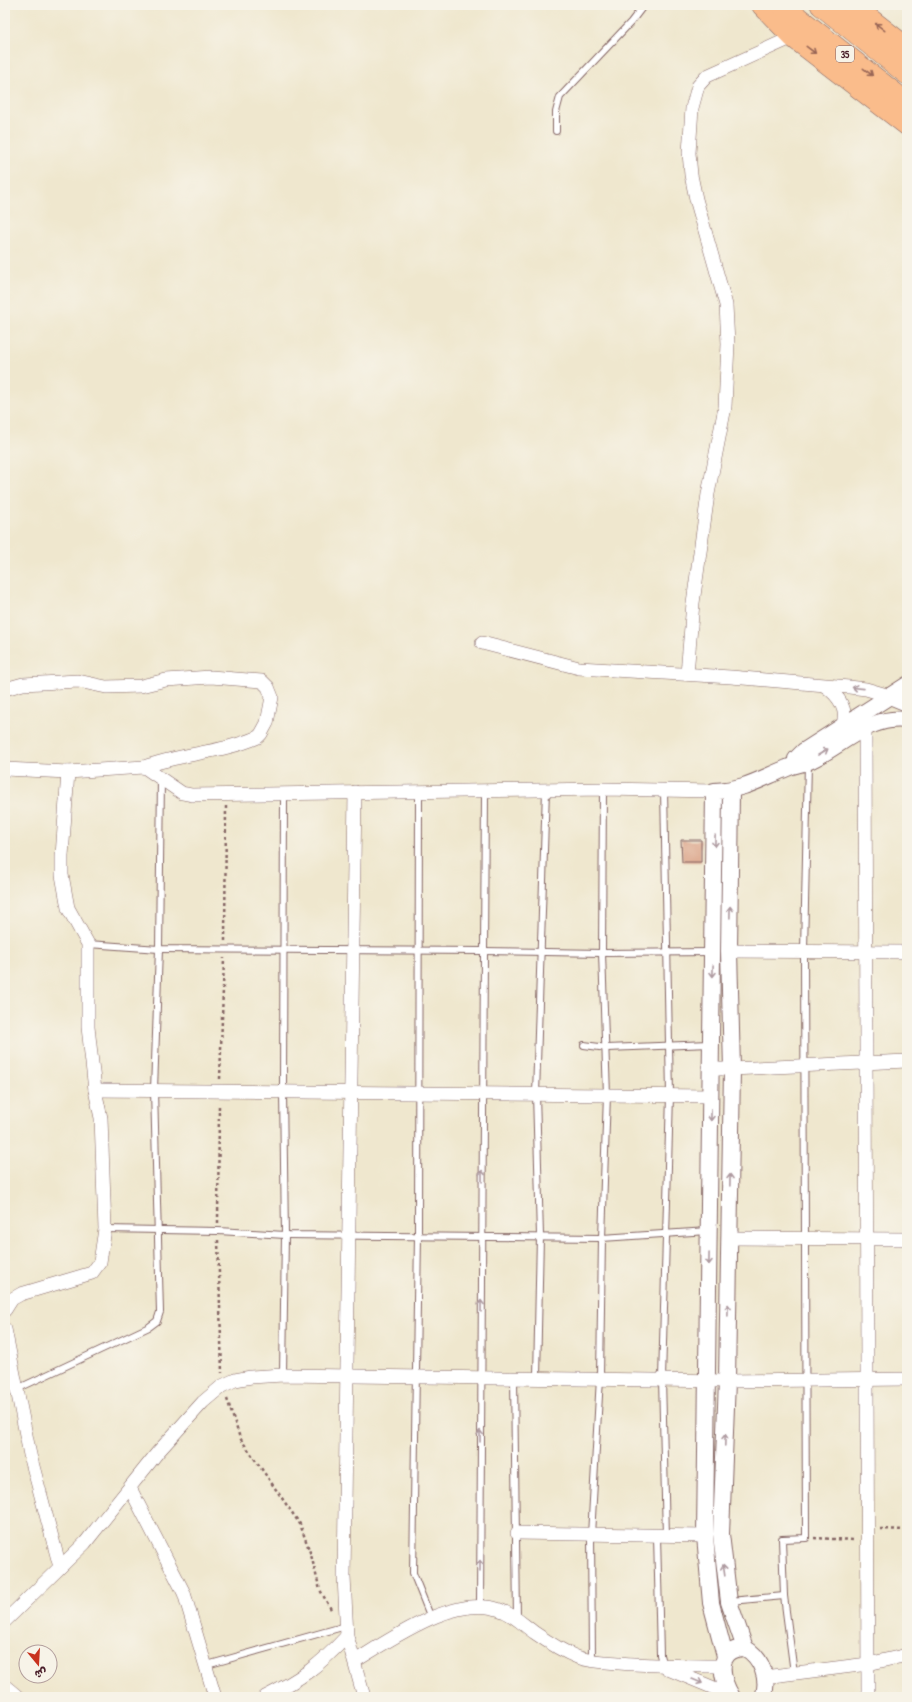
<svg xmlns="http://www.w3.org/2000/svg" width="912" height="1702" viewBox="0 0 912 1702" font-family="'Patrick Hand','Playpen Sans Arabic',sans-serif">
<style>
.building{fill:#d79779}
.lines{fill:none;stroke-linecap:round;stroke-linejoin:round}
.service-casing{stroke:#846564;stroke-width:8}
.minor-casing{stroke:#846564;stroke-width:14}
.tertiary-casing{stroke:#846564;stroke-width:18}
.trunk-casing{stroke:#846564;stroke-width:22}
.path{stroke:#846564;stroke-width:2.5;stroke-dasharray:3 3;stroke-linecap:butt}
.service{stroke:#fff;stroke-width:6}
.minor{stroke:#fff;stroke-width:13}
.tertiary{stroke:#fff;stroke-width:16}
.trunk{stroke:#fabc8b;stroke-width:21}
.oneway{stroke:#996656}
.oneway2{stroke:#ae9aa0}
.labels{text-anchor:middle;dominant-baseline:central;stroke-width:3;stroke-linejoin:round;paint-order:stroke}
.shield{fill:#f7f3e8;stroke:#7e5f64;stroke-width:1}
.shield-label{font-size:10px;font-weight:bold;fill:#4a1f2b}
</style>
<rect width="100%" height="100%" fill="#f7f3e8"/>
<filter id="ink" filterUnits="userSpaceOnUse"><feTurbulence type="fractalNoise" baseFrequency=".025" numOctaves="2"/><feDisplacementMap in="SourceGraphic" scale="8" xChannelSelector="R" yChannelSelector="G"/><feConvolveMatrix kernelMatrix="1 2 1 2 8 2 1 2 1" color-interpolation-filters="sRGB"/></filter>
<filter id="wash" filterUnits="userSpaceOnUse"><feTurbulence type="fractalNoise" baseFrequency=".012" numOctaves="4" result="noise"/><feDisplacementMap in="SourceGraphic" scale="16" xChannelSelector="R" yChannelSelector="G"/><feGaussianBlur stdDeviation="0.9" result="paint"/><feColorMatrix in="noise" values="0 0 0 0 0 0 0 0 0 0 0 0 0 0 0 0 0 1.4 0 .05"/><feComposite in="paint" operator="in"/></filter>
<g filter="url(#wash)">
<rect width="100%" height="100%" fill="#efe7ce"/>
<g id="blocks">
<!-- building -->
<polygon class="building" points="681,840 701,840 701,862 682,862"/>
</g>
</g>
<g filter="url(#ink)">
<use href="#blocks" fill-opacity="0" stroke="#846564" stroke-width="1"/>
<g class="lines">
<!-- service casing -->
<g class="service-casing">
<g id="service">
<polyline points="556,131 556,112 560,97 631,22 644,5"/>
<polyline points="664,790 670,1095 662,1379 666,1536"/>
<polyline points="419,792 418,1235 413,1573 431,1618"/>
<polyline points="88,944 159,949 483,951 602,953 712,952"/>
<polyline points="584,1045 607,1048 710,1044"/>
<polyline points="105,1229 218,1231 285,1235 602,1238 708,1231"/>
<polyline points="283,1375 285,1235 283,1092 284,794"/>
<polyline points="514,1377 517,1619"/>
<polyline points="537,1377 540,1236 536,1094 546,790"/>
<polyline points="17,1389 149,1327 157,1321 160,1312 154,1090 159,949 161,778"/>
<polyline points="657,1536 660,1655 663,1666"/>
<polyline points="730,1601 784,1596"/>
<polyline points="480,1605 485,791"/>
<polyline points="592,1660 591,1535 600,1378 602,1238 607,1095 602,953 603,789"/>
<polyline points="207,1665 346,1626"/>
<polyline points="794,1673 784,1596 782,1539 806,1538 804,951 808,762"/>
</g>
</g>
<!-- minor casing -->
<g class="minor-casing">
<g id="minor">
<polyline points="482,643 579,668 731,677 849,687 866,689 890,696"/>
<polyline points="687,674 693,603 708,494 725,407 728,344 726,305 696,199 691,175 689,153 692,108 698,86 707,76 793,37"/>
<path d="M825,686C839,696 849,710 842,727"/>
<path d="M5,689L23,684L78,681L106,687L141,686L166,680L211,677L262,681L268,687L272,697L267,723L261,734L258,737C222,753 181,753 144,767"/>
<polyline points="865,727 868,1697"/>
<polyline points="5,769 68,772 144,767 182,793 192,795 603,789 714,791"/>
<polyline points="355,792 344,1577 347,1636 364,1697"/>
<polyline points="729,951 907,952"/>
<polyline points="712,1069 732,1069 907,1061"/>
<polyline points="95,1090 711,1096"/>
<polyline points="729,1238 907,1239"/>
<polyline points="5,1310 12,1299 21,1294 92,1273 100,1262 105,1229 101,1118 95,1090 88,1027 88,944 68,908 62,875 62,856 68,772"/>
<polyline points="5,1329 30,1455 60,1567"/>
<polyline points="130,1488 184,1593 215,1697"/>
<polyline points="517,1533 705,1536"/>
<polyline points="5,1621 85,1543 158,1452 203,1402 222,1386 235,1380 251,1377 283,1375 727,1381 907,1379"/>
<path d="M355,1661C393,1638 460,1590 505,1612C516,1617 525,1626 535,1633C548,1642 562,1651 577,1657C590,1662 605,1662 619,1663C654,1666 688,1666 723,1666"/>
<polyline points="668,1669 731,1695"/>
<polyline points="764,1677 868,1664 907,1655"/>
<polyline points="5,1686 18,1697"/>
<path d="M265,1697C301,1679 319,1666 347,1636"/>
</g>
</g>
<!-- tertiary casing -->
<g class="tertiary-casing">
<g id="tertiary">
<polyline points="890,696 907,703"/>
<polyline points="796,759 804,751 907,685"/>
<polyline points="731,791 729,951 732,1069 727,1381 721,1534 729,1602 745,1648"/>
<path d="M725,1656L711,1603L705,1536L714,791C744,790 760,779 787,768C793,765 801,764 807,762C842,747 867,715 907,720"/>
<path d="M732,1697C721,1679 714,1649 745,1648C761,1657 770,1679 763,1697"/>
</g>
</g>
<!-- trunk casing -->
<g class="trunk-casing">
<g id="trunk">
<polyline points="762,5 793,37 907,125"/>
<polyline points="782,5 907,103"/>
<polyline points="821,5 907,74"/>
<polyline points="852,5 907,48"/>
</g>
</g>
<!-- path -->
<g class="path">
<polyline points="225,941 226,806"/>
<polyline points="220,1079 224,958"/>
<polyline points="218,1223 219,1104"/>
<polyline points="218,1240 222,1373"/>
<polyline points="227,1399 240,1438 300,1524 311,1555 320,1590 332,1611"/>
<polyline points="880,1529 907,1530"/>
<polyline points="814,1538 855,1540"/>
</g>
<!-- service -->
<use href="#service" class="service"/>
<!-- minor -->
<use href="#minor" class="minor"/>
<!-- tertiary -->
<use href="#tertiary" class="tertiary"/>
<!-- trunk -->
<use href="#trunk" class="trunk"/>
</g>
<!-- one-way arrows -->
<defs><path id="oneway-shaft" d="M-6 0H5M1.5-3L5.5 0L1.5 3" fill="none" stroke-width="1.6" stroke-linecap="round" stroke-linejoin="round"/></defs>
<g class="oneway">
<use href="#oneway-shaft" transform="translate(880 27) rotate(-142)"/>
<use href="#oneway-shaft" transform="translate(811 50) rotate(37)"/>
<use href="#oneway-shaft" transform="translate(868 72) rotate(38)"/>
</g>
<g class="oneway2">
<use href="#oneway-shaft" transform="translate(858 688) rotate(-174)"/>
<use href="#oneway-shaft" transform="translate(823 752) rotate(-31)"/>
<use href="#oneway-shaft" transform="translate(715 841) rotate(91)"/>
<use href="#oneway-shaft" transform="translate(730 912) rotate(-89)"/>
<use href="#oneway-shaft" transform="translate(713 971) rotate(91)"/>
<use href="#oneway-shaft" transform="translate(711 1115) rotate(91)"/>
<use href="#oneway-shaft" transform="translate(482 1176) rotate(-90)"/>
<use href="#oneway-shaft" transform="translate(730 1180) rotate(-89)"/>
<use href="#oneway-shaft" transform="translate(709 1259) rotate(91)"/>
<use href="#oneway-shaft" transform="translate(481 1306) rotate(-90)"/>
<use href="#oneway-shaft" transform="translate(728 1310) rotate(-89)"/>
<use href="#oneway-shaft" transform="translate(480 1436) rotate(-90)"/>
<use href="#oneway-shaft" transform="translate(725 1440) rotate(-88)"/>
<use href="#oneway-shaft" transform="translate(480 1566) rotate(-90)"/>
<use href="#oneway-shaft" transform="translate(724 1570) rotate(-98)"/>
<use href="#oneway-shaft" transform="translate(697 1681) rotate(23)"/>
</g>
</g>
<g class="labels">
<!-- shield labels -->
<rect class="shield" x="836" y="46" width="18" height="16" rx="3"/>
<g class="shield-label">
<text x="845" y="54">35</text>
</g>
</g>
<!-- margin -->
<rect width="912" height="1702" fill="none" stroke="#f7f3e8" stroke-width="20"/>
<!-- north arrow -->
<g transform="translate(38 1664) rotate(162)"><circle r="19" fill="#f7f3e8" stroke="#b29e9c"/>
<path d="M0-3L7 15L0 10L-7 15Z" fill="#c8321e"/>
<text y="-6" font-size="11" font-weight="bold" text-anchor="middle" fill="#4a1f2b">ش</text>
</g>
</svg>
